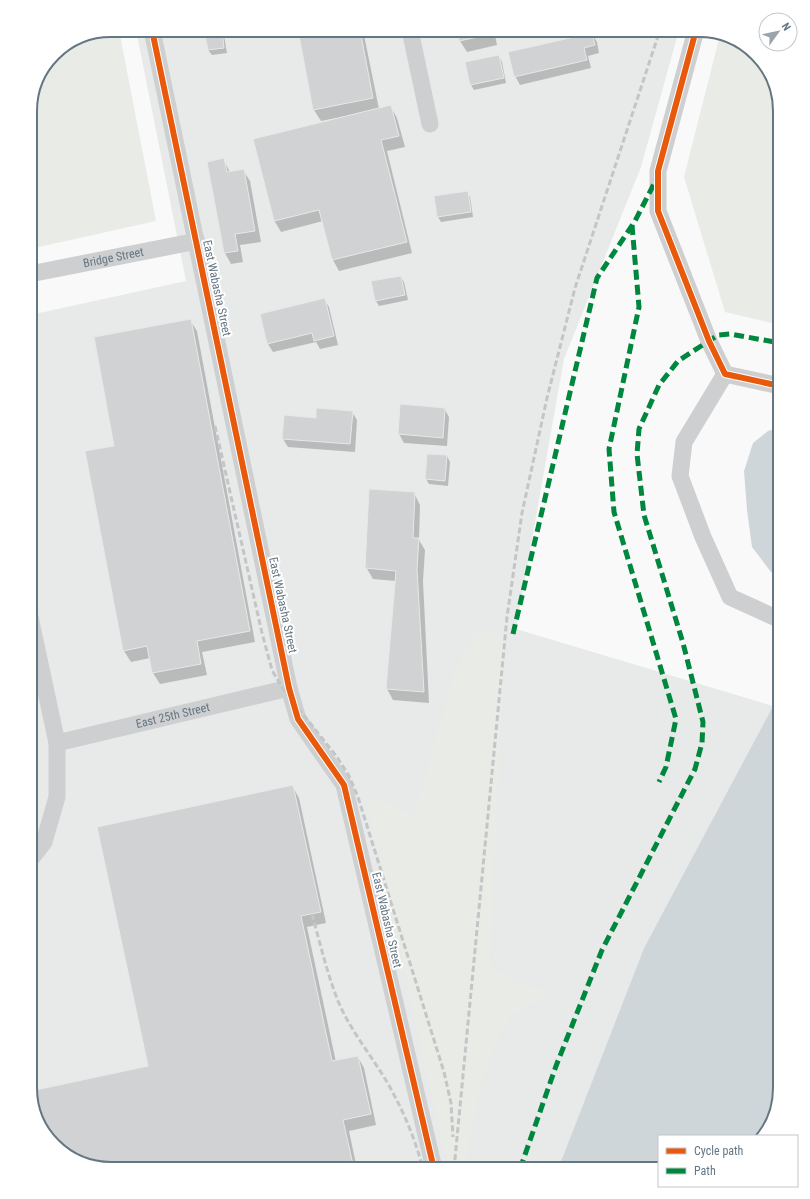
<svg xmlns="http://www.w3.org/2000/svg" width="810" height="1199" viewBox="0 0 810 1199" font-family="'Roboto Condensed',sans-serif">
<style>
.built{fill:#e8e9e9}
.green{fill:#e8ebe6}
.water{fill:#ced6d9}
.shadow{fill:#0003}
.building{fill:#d0d2d3;stroke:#e8e8e8}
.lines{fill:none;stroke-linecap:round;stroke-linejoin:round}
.minor{stroke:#cecfd0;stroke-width:17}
.rail{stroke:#c3c5c6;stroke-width:3;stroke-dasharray:6 3;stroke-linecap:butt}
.quiet{stroke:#00873e;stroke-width:5;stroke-dasharray:10 5;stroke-linecap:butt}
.cycleway-casing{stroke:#fff;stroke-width:8}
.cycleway{stroke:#e8590c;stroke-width:6}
.labels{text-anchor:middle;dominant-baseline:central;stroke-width:4;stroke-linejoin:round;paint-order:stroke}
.street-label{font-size:12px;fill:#657683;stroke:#fff}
.rim{fill:none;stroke:#657683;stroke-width:2}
</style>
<rect width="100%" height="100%" fill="#f9f9f9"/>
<!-- built -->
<polygon class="built" points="136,30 679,30 641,167 564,359 516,629 773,706 644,948 558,1169 106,1169 66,1156 41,1128 30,1088 30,315 186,281"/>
<!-- green -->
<g class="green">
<polygon points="111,30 119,30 156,221 30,249 30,106 36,80 54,53 80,36"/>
<polygon points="720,35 744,43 769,71 780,111 780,325 725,312 684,177"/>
<path d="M476,631H491L505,634L490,965L512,981L551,993C540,1000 526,1005 516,1013C485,1038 472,1130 464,1169H448L368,808L372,794L414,816L453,676Z"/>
</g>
<!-- water -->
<g class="water">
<polygon points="780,427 780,576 771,572 752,547 747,510 744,471 753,443 768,431"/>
<polygon points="780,698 780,1089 769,1129 762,1136 659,1136 659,1169 558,1169 644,948 773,706"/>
</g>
<!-- shadow -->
<g class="shadow">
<polygon points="205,30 223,30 227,53 212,55 208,50"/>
<polygon points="299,30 363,30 379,109 391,107 397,118 405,147 387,151 412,253 339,271 333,260 323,221 281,232 274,220 348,117 347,116 321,121 314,110"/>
<polygon points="458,30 494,30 497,45 467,52 460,41"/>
<polygon points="592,34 597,42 599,53 588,56 591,68 520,85 515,76"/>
<polygon points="499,56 502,62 506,83 474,90 471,85"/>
<polygon points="223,159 230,172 243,170 250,181 261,242 240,245 243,262 231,264 225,253"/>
<polygon points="467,192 470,197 473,217 441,222 438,217"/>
<polygon points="401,277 404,282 408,300 379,306 376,301"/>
<polygon points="324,299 329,307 338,345 320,349 316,342 273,352 268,344 261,314"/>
<polygon points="190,320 197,331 255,642 202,652 207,675 160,684 153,673 150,658 131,662 124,651"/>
<polygon points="401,405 444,408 449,417 447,446 404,443 399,434"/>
<polygon points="352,412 357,420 355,452 288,447 283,439"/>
<polygon points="447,456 450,462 448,486 429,484 426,479"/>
<polygon points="414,493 420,505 419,540 425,550 423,581 429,703 393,700 387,689 396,581 373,579 366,567"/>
<polygon points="293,787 299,798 326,923 307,927 336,1062 358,1057 364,1068 376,1125 349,1131 357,1169 106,1169 66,1156 41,1128 31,1092 149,1067"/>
</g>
<!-- building -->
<g class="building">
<polygon points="204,30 222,30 224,48 208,50"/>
<polygon points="298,30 360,30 373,98 313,110"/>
<polygon points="457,30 491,30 492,34 459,41"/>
<polygon points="592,33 595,45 584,48 587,60 514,77 508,52"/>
<polygon points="499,55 504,78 470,85 465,62"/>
<polygon points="391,105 399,136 381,140 407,242 332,260 319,210 274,221 253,139"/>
<polygon points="224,158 227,172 244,169 255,231 235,234 238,251 224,253 207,162"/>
<polygon points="468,191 471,212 437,217 434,196"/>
<polygon points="401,276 405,295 375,301 371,281"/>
<polygon points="325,298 334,336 314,341 312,333 267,344 260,314"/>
<polygon points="191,319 250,631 197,641 201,664 152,673 147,646 123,651 85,451 114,446 94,337"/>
<polygon points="400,404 445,408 443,438 398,434"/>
<polygon points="316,408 353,411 350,444 282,439 284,415 316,418"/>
<polygon points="427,454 447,455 445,481 425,479"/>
<polygon points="369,489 415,492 413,538 419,538 417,569 424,692 386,689 396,571 365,568"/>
<polygon points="293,785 321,912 301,916 332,1061 358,1056 371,1114 343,1120 354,1169 106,1169 66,1156 41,1128 31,1091 148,1066 97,827"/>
</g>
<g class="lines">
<!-- minor -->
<g class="minor">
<polyline points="152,30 289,688 298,719 344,785 434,1169"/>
<polyline points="410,30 430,124"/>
<polyline points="696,30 658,171 658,211 709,341 725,374 780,386"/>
<path id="s1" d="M30,274L197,241"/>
<polyline points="725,374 684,442 680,476 703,537 730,597 774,617"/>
<path id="s2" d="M57,743L289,688"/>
<polyline points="30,860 44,842 57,797 57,743 30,617"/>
</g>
<!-- rail -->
<g class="rail">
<polyline points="215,426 262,633 272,670 283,689 337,757 349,776 358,797 444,1072 451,1103 453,1137"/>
<path d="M312,914C320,943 327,973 338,1001C350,1030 371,1055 387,1082C403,1110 415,1138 423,1169"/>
<polyline points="454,1169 507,617 522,513 547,398 575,288 660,30"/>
</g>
<!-- quiet -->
<g class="quiet">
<polyline points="632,225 639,307 609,449 614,512 676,719 666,767 659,782"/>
<polyline points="513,634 597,278 635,221 656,180"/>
<polyline points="520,1169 556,1066 602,950 695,769 702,743 703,722 683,643 644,515 637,454 639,429 659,385 678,361 718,335 730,334 780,343"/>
</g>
<!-- cycleway casing -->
<g class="cycleway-casing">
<g id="cycleway">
<polyline points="152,30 289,688 298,719 344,785 434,1169"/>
<polyline points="696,30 658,171 658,211 709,341 725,374 780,386"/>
</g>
</g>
<!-- cycleway -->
<use href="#cycleway" class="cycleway"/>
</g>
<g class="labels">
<!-- street labels -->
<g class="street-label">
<text stroke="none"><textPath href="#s1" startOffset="85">Bridge Street</textPath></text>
<text transform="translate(217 288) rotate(78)">East Wabasha Street</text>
<text transform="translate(283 605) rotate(78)">East Wabasha Street</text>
<text stroke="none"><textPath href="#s2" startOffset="119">East 25th Street</textPath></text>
<text transform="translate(387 920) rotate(77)">East Wabasha Street</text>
</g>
</g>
<!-- crop -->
<path d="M0 0H810V1199H0ZM111 37H699A74 74 0 0 1 773 111V1088A74 74 0 0 1 699 1162H111A74 74 0 0 1 37 1088V111A74 74 0 0 1 111 37Z" fill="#fff" fill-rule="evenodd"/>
<path class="rim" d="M111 37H699A74 74 0 0 1 773 111V1088A74 74 0 0 1 699 1162H111A74 74 0 0 1 37 1088V111A74 74 0 0 1 111 37Z"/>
<!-- legend -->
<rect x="658" y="1135" width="140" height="52" fill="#ffffff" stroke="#c1c8cd"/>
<rect x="666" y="1148" width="20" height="6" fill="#e8590c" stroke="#c1c8cd"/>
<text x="694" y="1155" font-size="12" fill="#657683">Cycle path</text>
<rect x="666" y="1168" width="20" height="6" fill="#00873e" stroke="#c1c8cd"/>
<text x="694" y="1175" font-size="12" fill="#657683">Path</text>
<!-- north arrow -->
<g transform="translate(778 32) rotate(57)"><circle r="19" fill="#ffffff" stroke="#c1c8cd"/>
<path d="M0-3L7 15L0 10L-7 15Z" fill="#99a4ac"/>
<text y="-6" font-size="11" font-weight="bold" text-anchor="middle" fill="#657683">N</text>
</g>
</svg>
